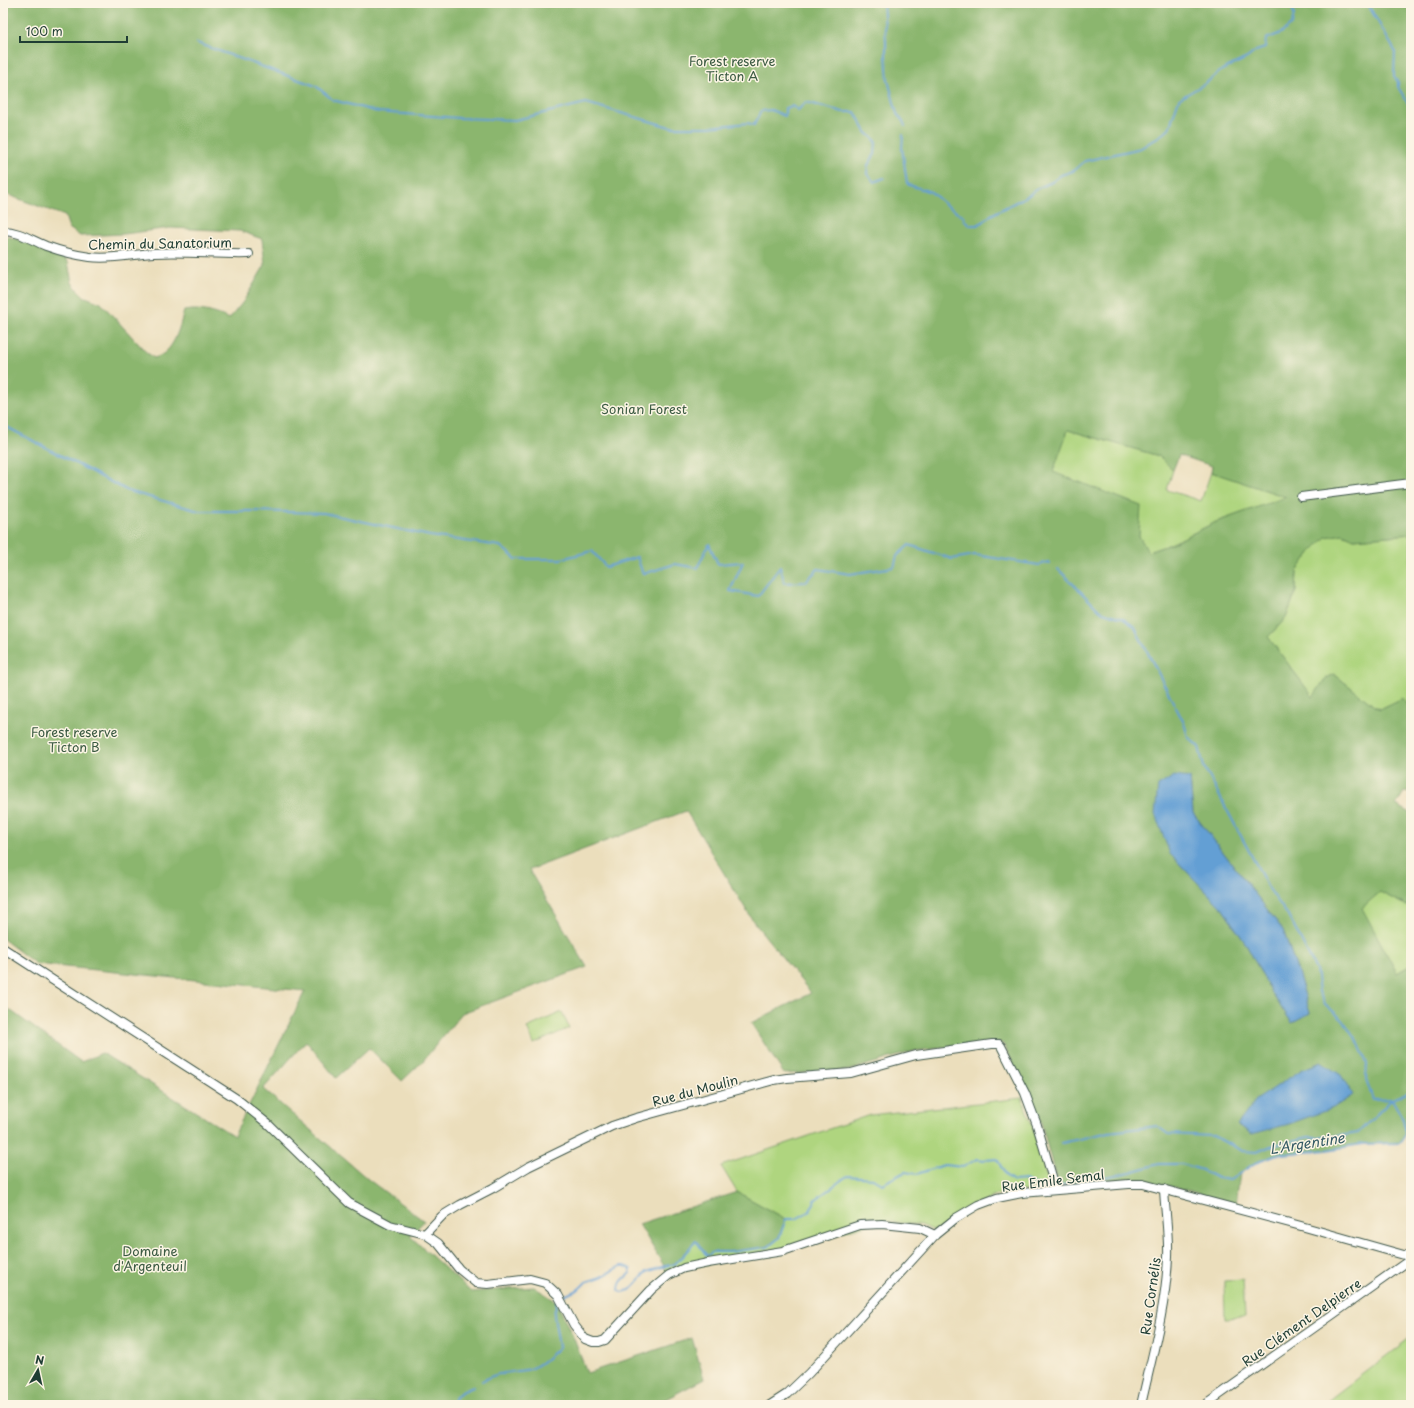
<svg xmlns="http://www.w3.org/2000/svg" width="1414" height="1408" viewBox="0 0 1414 1408" font-family="'Playpen Sans',sans-serif">
<style>
.green{fill:#afd57f;stroke:#67895a}
.forest{fill:#8bb66e;stroke:#557a51;fill-rule:evenodd}
.water{fill:#649fd4;stroke:#426e84}
.lines{fill:none;stroke-linecap:round;stroke-linejoin:round}
.stream{stroke:#649fd4;stroke-width:2}
.minor-casing{stroke:#3e5548;stroke-width:10}
.minor{stroke:#fff;stroke-width:8}
.labels{text-anchor:middle;dominant-baseline:central;stroke-width:3;stroke-linejoin:round;paint-order:stroke}
.park-label{font-size:13px;fill:#3c5b43;stroke:#fcf5e5}
.street-label{font-size:13px;fill:#1f3d34;stroke:#fcf5e5}
.water-label{font-size:14px;font-style:italic;fill:#345a64;stroke:#fcf5e5}
</style>
<rect width="100%" height="100%" fill="#fcf5e5"/>
<filter id="ink" filterUnits="userSpaceOnUse"><feTurbulence type="fractalNoise" baseFrequency=".025" numOctaves="2"/><feDisplacementMap in="SourceGraphic" scale="8" xChannelSelector="R" yChannelSelector="G"/><feConvolveMatrix kernelMatrix="1 2 1 2 8 2 1 2 1" color-interpolation-filters="sRGB"/></filter>
<filter id="wash" filterUnits="userSpaceOnUse"><feTurbulence type="fractalNoise" baseFrequency=".012" numOctaves="4" result="noise"/><feDisplacementMap in="SourceGraphic" scale="16" xChannelSelector="R" yChannelSelector="G"/><feGaussianBlur stdDeviation="0.9" result="paint"/><feColorMatrix in="noise" values="0 0 0 0 0 0 0 0 0 0 0 0 0 0 0 0 0 1.4 0 .05"/><feComposite in="paint" operator="in"/></filter>
<g filter="url(#wash)">
<rect width="100%" height="100%" fill="#ebdebc"/>
<!-- green -->
<g class="green">
<polygon points="1068,430 1159,456 1173,470 1167,490 1201,501 1211,472 1287,497 1216,522 1171,544 1148,552 1139,536 1052,472"/>
<polygon points="1343,534 1354,539 1411,534 1411,709 1403,698 1380,709 1374,706 1334,674 1325,679 1313,698 1268,637 1286,618 1296,591 1297,571 1310,553 1326,537"/>
<polygon points="1380,892 1411,908 1411,965 1397,973 1361,908"/>
<polygon points="562,1012 569,1028 534,1044 527,1028"/>
<polygon points="1022,1098 1032,1125 1049,1186 1039,1186 1039,1189 996,1195 935,1231 921,1225 882,1221 782,1248 667,1273 664,1266 675,1264 696,1241 713,1252 730,1252 786,1219 737,1192 721,1166 870,1115"/>
<polygon points="1243,1280 1245,1317 1225,1318 1224,1281"/>
<polygon points="1411,1337 1411,1405 1322,1405"/>
</g>
<!-- forest -->
<g class="forest">
<path d="M3,3H1411V534L1354,539L1343,534L1326,537L1310,553L1297,571L1296,591L1286,618L1268,637L1313,697L1325,679L1334,674L1374,706L1380,709L1403,698L1411,709V793L1404,792L1396,805L1411,813V908L1380,892L1362,908L1397,973L1411,965V1116L1406,1133L1400,1143L1362,1144L1327,1150L1281,1154L1255,1163L1240,1173L1236,1204C1200,1194 1162,1181 1124,1180C1112,1180 1099,1183 1087,1184L1086,1181L1058,1186L1041,1122L1031,1097L1003,1044L998,1042L914,1051L850,1070L784,1074L751,1023L811,993L753,921L686,811L529,870L587,967L462,1013L422,1062L402,1081L369,1048L336,1078L306,1041L263,1089L369,1180L424,1221L410,1236L471,1292L534,1287L556,1301L574,1339L587,1373L692,1338L704,1379L654,1405H3V1005L81,1062L102,1053L234,1136L305,991L36,964L3,939V237H10L59,254L68,262L72,283L83,296L101,303L145,351L154,358C174,353 179,329 184,311C199,308 215,312 229,319L243,302L265,265L262,239L240,231L170,228L124,234L80,236L69,228L65,216L3,193ZM1068,430L1159,456L1173,470L1179,455L1212,466L1211,472L1286,497L1216,522L1171,544L1148,552L1139,536L1141,506L1053,472ZM1190,778L1193,813L1283,930L1298,972L1310,1013L1292,1023L1271,992L1246,944L1222,908L1170,854Z"/>
<polygon points="737,1192 786,1219 779,1238 768,1247 730,1252 713,1252 707,1256 696,1241 675,1264 664,1266 639,1224"/>
</g>
<!-- water -->
<g class="water">
<polygon points="1174,776 1190,778 1193,813 1283,930 1298,972 1310,1013 1292,1023 1271,992 1246,944 1222,908 1170,854 1155,814 1158,786"/>
<polygon points="1321,1062 1341,1075 1353,1095 1333,1108 1289,1124 1252,1134 1237,1125 1256,1100 1301,1070"/>
</g>
<g class="lines">
<!-- stream -->
<g class="stream">
<polyline points="883,3 886,41 886,56 888,80 897,114 903,121 905,126"/>
<polyline points="1367,3 1395,51 1394,76 1398,82 1398,87 1411,108"/>
<polyline points="197,43 316,86 333,100 378,112 459,118 515,120 586,103 670,127 709,127 748,123 754,125 761,111 771,110 785,116 785,108 792,106 798,110 806,102 843,112 855,112 866,132 876,141 875,154 868,165 867,173 874,182 884,178"/>
<polyline points="903,135 902,148 907,183 909,185 931,192 946,205 963,216 965,221 970,225 977,225 983,222 991,215 1029,195 1038,188 1052,182 1061,175 1073,171 1085,161 1141,148 1167,131 1169,129 1179,99 1206,83 1222,70 1247,58 1256,51 1265,48 1266,39 1281,33 1292,24 1294,14 1292,7"/>
<polyline points="3,425 128,491 199,511 251,511 324,513 430,536 500,546 516,559 561,559 592,551 606,567 637,557 643,574 675,564 697,568 709,544 718,564 743,562 730,591 758,596 780,567 785,583 805,582 818,569 850,574 894,567 897,556 909,545 952,559 975,555 1039,565 1049,562 1050,563"/>
<polyline points="1058,569 1100,611 1122,618 1134,626 1184,723 1188,737 1199,747 1204,767 1257,866 1267,886 1289,917 1316,970 1319,992 1325,1004 1343,1020 1359,1044 1367,1064 1366,1079 1373,1100 1392,1099 1403,1119 1406,1133 1400,1143 1362,1144 1327,1150 1281,1154 1255,1163 1230,1180 1217,1178 1202,1170 1182,1164 1159,1164 1130,1172 1066,1185 1058,1186"/>
<polyline points="1062,1143 1109,1132 1157,1126 1168,1134 1213,1136 1243,1151 1257,1152 1271,1146 1308,1137 1334,1137 1358,1133 1392,1099 1411,1091"/>
<path d="M564,1296L579,1289L586,1282L601,1277L621,1266H625L631,1269L630,1273C624,1279 619,1281 619,1290L622,1292L630,1290L647,1272L665,1266L675,1264L696,1241L707,1256L713,1252H730L768,1247L779,1238L786,1219H796L810,1211L816,1199L847,1176L873,1178L882,1184L905,1172L917,1174L944,1165L963,1167L977,1159L985,1160L997,1159L1006,1176L1014,1181L1025,1180L1039,1186H1049"/>
<path d="M482,1381C498,1371 513,1373 530,1369C539,1366 552,1354 559,1347L554,1315L557,1300"/>
<path d="M452,1405C453,1394 464,1391 473,1387"/>
</g>
</g>
</g>
<g filter="url(#ink)">
<g class="lines">
<!-- minor casing -->
<g class="minor-casing">
<g id="minor">
<path d="M3,231C19,231 31,240 46,246C60,251 75,255 90,257C112,260 133,254 154,253C186,251 218,255 249,254"/>
<polyline points="1301,497 1411,483"/>
<polyline points="3,948 237,1099 268,1124 349,1203 390,1225 425,1234 438,1243 459,1269 476,1283 488,1284 530,1279 545,1283 558,1295 574,1325 585,1339 593,1342 599,1342 605,1340 651,1290 669,1275 684,1268 708,1263 783,1251 860,1225 882,1224 920,1228 935,1235"/>
<polyline points="425,1234 442,1216 460,1205 493,1188 528,1167 612,1126 636,1118 774,1080 787,1078 851,1073 916,1055 992,1044 999,1044 1001,1046 1025,1093 1037,1125 1056,1190"/>
<polyline points="770,1405 787,1394 809,1373 935,1235 956,1218 978,1205 997,1198 1022,1193 1129,1184 1143,1184 1301,1226 1411,1257"/>
<path d="M1141,1405C1152,1356 1166,1307 1168,1257C1169,1235 1165,1211 1164,1189"/>
<polyline points="1205,1405 1411,1259"/>
</g>
</g>
<!-- minor -->
<use href="#minor" class="minor"/>
</g>
</g>
<g class="labels">
<!-- park labels -->
<g class="park-label">
<text x="732" y="60">Forest reserve<tspan x="732" dy="15">Ticton A</tspan></text>
<text x="644" y="408">Sonian Forest</text>
<text x="74" y="731">Forest reserve<tspan x="74" dy="15">Ticton B</tspan></text>
<text x="150" y="1250">Domaine<tspan x="150" dy="15">d'Argenteuil</tspan></text>
</g>
<!-- street labels -->
<g class="street-label">
<text transform="translate(160 243) rotate(-1)">Chemin du Sanatorium</text>
<text transform="translate(695 1090) rotate(-15)">Rue du Moulin</text>
<text transform="translate(1053 1180) rotate(-7)">Rue Emile Semal</text>
<text transform="translate(1150 1296) rotate(-82)">Rue Cornélis</text>
<text transform="translate(1301 1322) rotate(-35)">Rue Clément Delpierre</text>
</g>
<!-- water labels -->
<g class="water-label">
<text transform="translate(1307 1143) rotate(-9)">L'Argentine</text>
</g>
</g>
<!-- margin -->
<rect width="1414" height="1408" fill="none" stroke="#fcf5e5" stroke-width="16"/>
<!-- north arrow -->
<g transform="translate(38 1370) rotate(9)" stroke="#fcf5e5" stroke-width="3" paint-order="stroke">
<path d="M0-3L7 15L0 10L-7 15Z" fill="#1f3d34"/>
<text y="-6" font-size="11" font-weight="bold" text-anchor="middle" fill="#1f3d34">N</text>
</g>
<!-- scale -->
<path d="M20 36v6h107v-6" fill="none" stroke="#1f3d34" stroke-width="2"/>
<text x="26" y="36" font-size="12" fill="#1f3d34" stroke="#fcf5e5" stroke-width="3" paint-order="stroke">100 m</text>
</svg>
